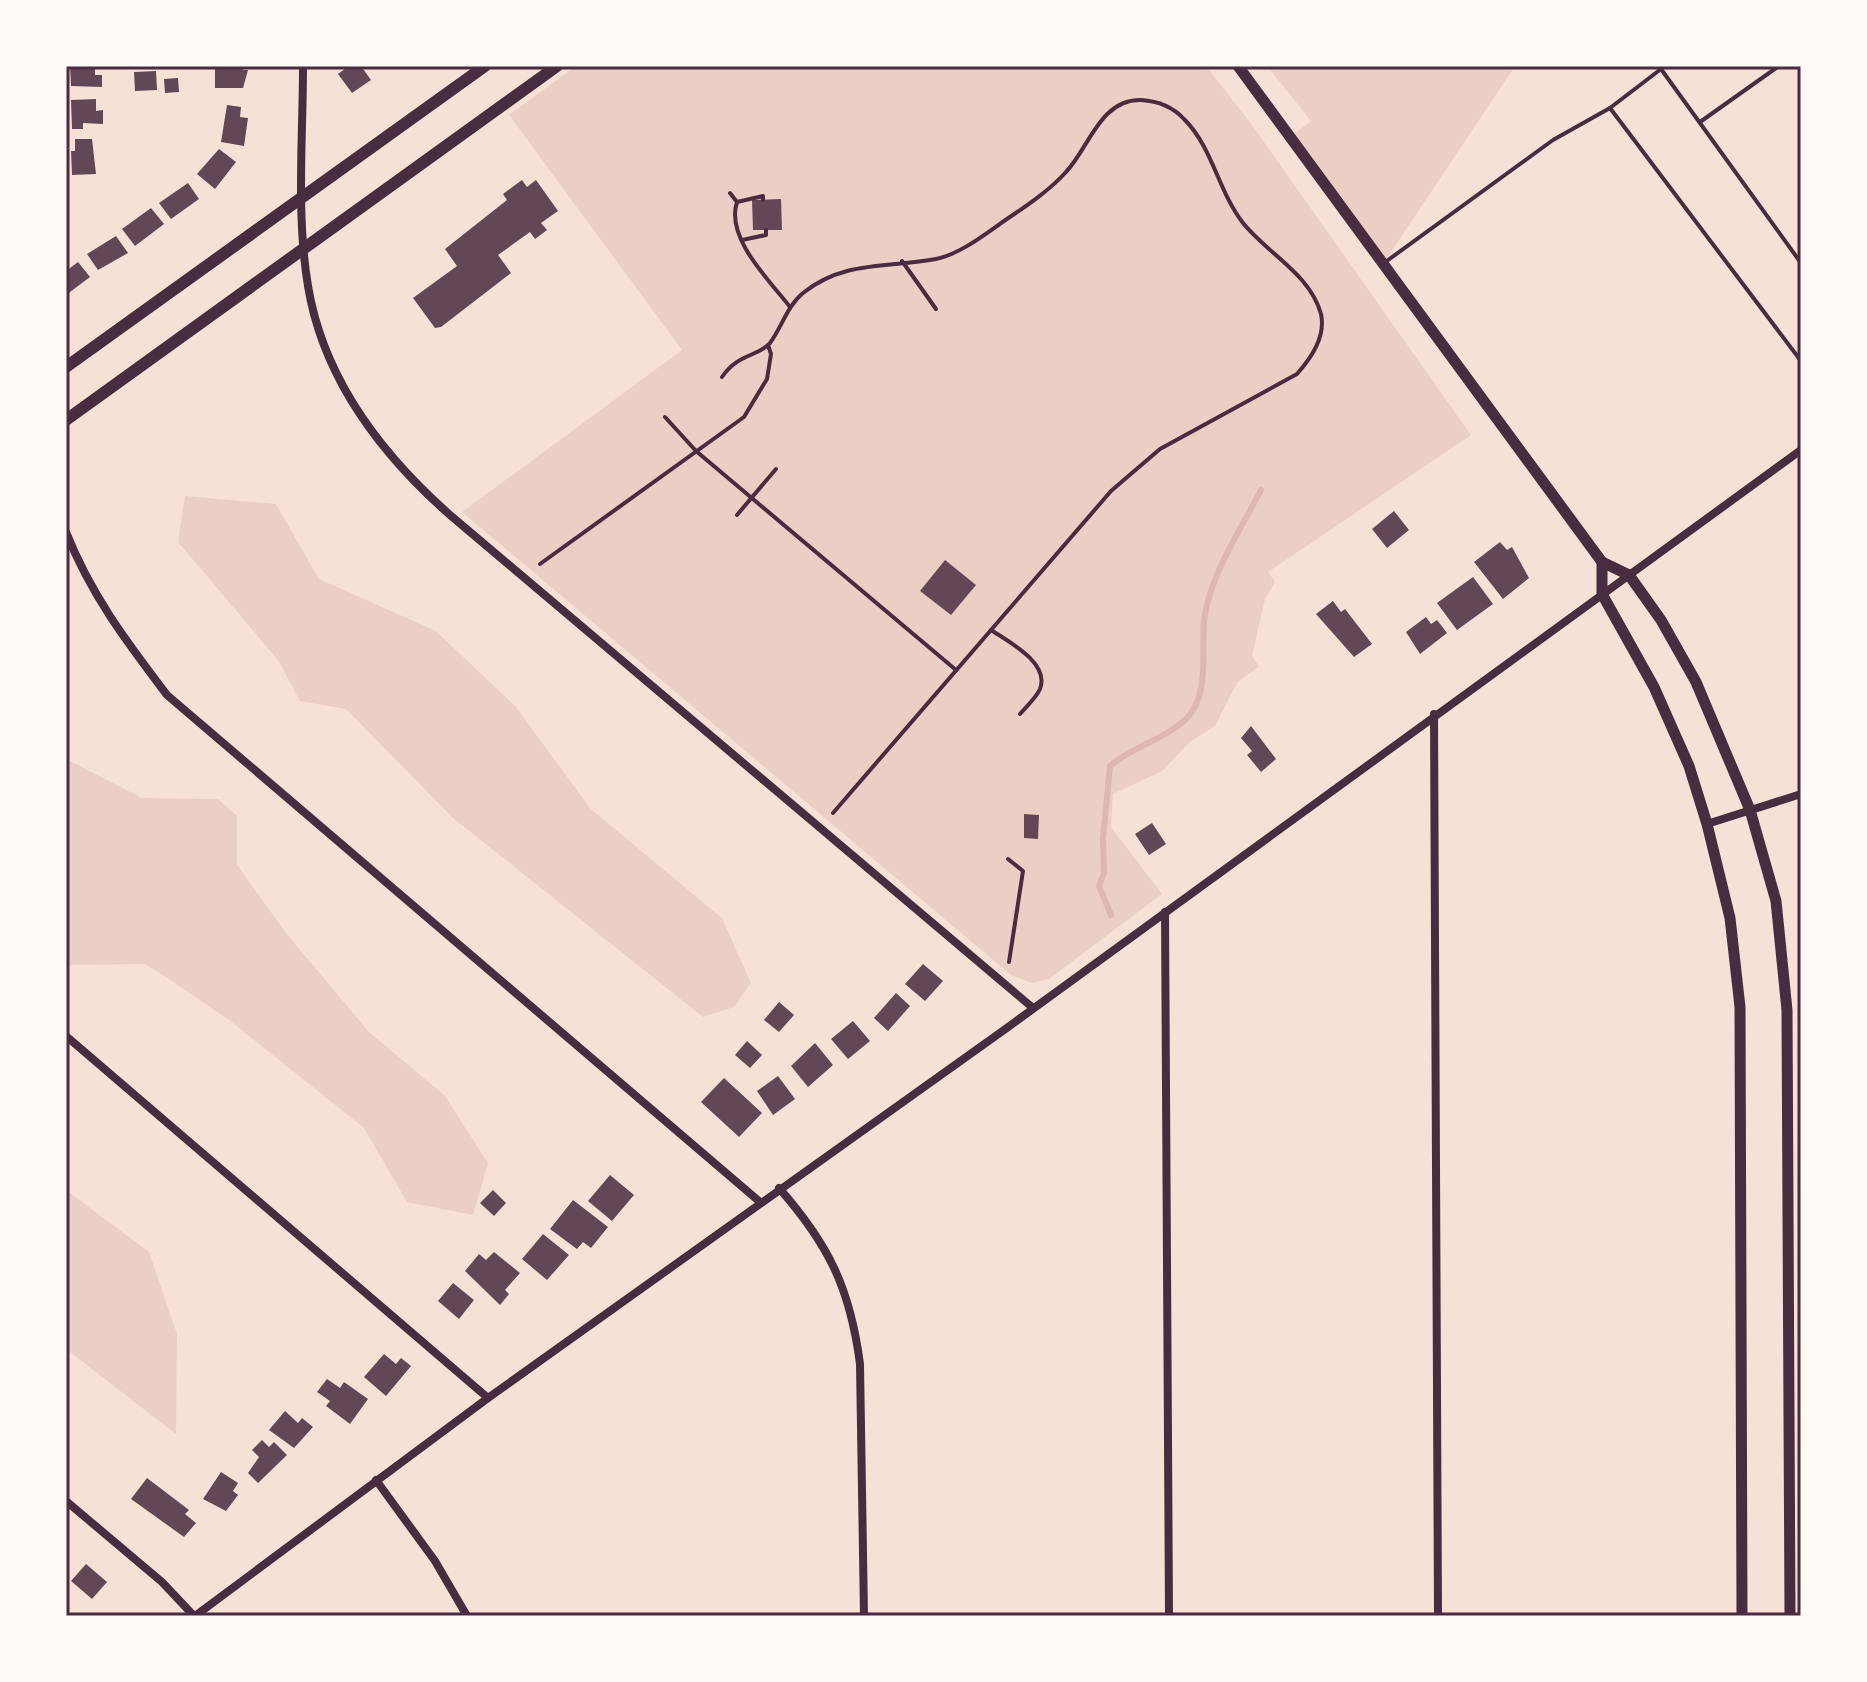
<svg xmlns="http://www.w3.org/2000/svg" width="1867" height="1682" viewBox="0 0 1867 1682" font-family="Arial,sans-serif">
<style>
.green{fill:#ebcfc5}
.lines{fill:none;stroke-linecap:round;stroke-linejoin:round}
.stream{stroke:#dcb8b0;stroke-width:6}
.building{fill:#644757}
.path{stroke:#4a2c40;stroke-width:4}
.service{stroke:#4a2c40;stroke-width:4}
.minor{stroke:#4a2c40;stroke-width:8}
.tertiary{stroke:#4a2c40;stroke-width:11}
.secondary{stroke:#4a2c40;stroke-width:12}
.neatline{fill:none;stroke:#4a2c40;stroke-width:3}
</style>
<rect width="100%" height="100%" fill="#f7e1d7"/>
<!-- green -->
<g class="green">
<polygon points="576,66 1206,66 1252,125 1471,435 1268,572 1275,582 1265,599 1252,656 1259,666 1237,683 1215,726 1190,742 1162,771 1113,794 1111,827 1162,894 1049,979 1032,983 1011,975 462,512 682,350 509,115"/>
<polygon points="1267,66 1515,66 1383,264 1290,137 1311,121"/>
<polygon points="185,496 276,504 319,579 436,631 515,706 590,808 722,918 751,983 734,1007 703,1017 453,818 346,709 300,701 278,660 178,542"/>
<polygon points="66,759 142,798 218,799 237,816 237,865 286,933 369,1032 445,1096 488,1163 473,1215 407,1202 364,1128 229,1020 166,977 145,964 66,965"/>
<polygon points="66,1190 149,1252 177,1334 176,1434 66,1349"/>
</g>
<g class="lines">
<!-- stream -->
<path class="stream" d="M1111,915L1099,886L1104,873L1103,838L1110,766C1132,747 1163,740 1184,721C1213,695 1199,647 1205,614C1213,570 1241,529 1261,490"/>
</g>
<!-- building -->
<g class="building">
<polygon points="70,66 95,66 95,75 102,75 102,87 71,86"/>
<polygon points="215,66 243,66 243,70 248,70 243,88 215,88"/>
<polygon points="349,66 361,66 371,80 352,93 338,74"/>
<polygon points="156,71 157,90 135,91 134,72"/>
<polygon points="178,78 179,92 165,93 164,79"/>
<polygon points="96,99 96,111 103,110 103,124 83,123 83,129 72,129 71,100"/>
<polygon points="227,105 241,107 240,117 248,118 244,146 221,142"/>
<polygon points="75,139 92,139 96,174 72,175 71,151 75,151"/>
<polygon points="219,149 236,162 215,189 197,174"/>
<polygon points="522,180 527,187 536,180 558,211 541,223 547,230 535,239 530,232 498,255 511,273 441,327 435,328 413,298 457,266 445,249 507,200 503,194"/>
<polygon points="188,183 199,199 171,219 159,203"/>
<polygon points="781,199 782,230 753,230 752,200"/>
<polygon points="151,208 164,224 135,246 122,229"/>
<polygon points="116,236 128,253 98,270 87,254"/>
<polygon points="78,262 90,277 66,295 66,271"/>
<polygon points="1394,511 1409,530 1387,548 1372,529"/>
<polygon points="1500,542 1507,550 1512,547 1529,578 1503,599 1474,562"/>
<polygon points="945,560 976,585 951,615 920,591"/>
<polygon points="1473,577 1493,604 1457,630 1437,603"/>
<polygon points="1333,601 1341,612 1345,609 1372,644 1354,657 1316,614"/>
<polygon points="1426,617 1431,624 1437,620 1447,633 1420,654 1406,632"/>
<polygon points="1251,726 1276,759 1261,772 1247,755 1252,751 1241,738"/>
<polygon points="1024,814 1039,815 1038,839 1024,838"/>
<polygon points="1152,823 1166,844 1149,855 1135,834"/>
<polygon points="923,964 943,981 925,1001 905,984"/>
<polygon points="896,993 910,1006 888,1031 874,1018"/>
<polygon points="779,1002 794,1015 779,1032 764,1020"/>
<polygon points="853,1021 870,1041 848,1059 831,1039"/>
<polygon points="747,1041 762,1055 750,1068 735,1055"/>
<polygon points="815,1043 833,1065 808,1087 791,1066"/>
<polygon points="778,1076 795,1099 773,1115 757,1091"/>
<polygon points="724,1078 762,1113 739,1137 701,1102"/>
<polygon points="610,1175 634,1195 612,1221 588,1201"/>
<polygon points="493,1190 506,1203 494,1216 480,1203"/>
<polygon points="573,1200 608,1227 591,1248 583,1242 577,1249 550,1229"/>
<polygon points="543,1234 569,1255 547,1280 522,1259"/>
<polygon points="494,1252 520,1273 505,1290 509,1294 500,1305 465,1271 479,1254 486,1260"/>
<polygon points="453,1283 474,1300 459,1319 438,1301"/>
<polygon points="384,1354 396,1364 401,1358 411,1366 386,1396 364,1377"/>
<polygon points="327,1379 340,1388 344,1382 368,1399 350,1424 326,1406 330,1401 317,1392"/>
<polygon points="285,1411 298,1423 302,1418 313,1427 294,1448 269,1430"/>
<polygon points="262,1440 269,1447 274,1442 287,1455 258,1483 248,1473 259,1457 252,1450"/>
<polygon points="221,1472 238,1483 233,1491 238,1495 226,1511 203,1499"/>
<polygon points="147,1478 189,1510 185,1514 196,1523 184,1537 131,1499"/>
<polygon points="86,1564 107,1582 92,1599 71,1581"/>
</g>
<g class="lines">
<!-- path -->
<g class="path">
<path d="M730,193L737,202C725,238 770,281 790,307"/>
<polyline points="737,202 763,196 763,200"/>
<polyline points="742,240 766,235 766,230"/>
<polyline points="902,261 936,309"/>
<path d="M722,377C738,353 758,357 770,343C782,327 787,306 803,293C844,260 888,268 936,259C960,254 984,235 1004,221C1025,207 1049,191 1066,172C1089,148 1100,99 1141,100C1157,101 1173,107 1184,119C1213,148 1218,191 1243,223C1268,254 1310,274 1321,314C1326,337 1311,358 1297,374L1160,449L1111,491L833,813"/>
<polyline points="665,417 696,451 956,670"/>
<polyline points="737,515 776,469"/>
<polyline points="540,564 744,417 767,379 771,354 768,345"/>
<path d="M991,630C1009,642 1050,663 1040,689C1036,698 1026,707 1020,714"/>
<polyline points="1008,859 1023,871 1009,962"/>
</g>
<!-- service -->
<g class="service">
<polyline points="1700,122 1779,66"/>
<polyline points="1384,263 1553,140 1610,108"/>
<polyline points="1801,263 1661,69 1610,108 1801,361"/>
</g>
<!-- minor -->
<g class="minor">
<path d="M303,66C303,138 296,214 308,286C323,378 382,455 450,515L1033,1008"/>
<path d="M66,532C91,595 126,641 167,695L760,1202"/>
<polyline points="1434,714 1438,1616"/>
<polyline points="1707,824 1801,794"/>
<polyline points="1165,912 1169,1616"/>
<polyline points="66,1036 488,1398"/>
<path d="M779,1188C829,1245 850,1288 860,1364L864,1616"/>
<polyline points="376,1480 435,1561 467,1616"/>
<polyline points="66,1501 162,1582 194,1616"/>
<polyline points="195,1616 488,1398 1004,1030 1801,450"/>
</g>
<!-- tertiary -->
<g class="tertiary">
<polyline points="1238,66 1602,562 1629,575 1661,620 1696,682 1750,810 1776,901 1787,1010 1790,1616"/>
<polyline points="1602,562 1602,594 1654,687 1689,766 1707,824 1730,918 1740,1007 1742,1616"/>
</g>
<!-- secondary -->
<g class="secondary">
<polyline points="66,367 485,66"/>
<polyline points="66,420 557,66"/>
</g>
</g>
<!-- border -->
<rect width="1867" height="1682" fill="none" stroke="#fffaf5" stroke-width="136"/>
<rect x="68" y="68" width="1731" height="1546" class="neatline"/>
</svg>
